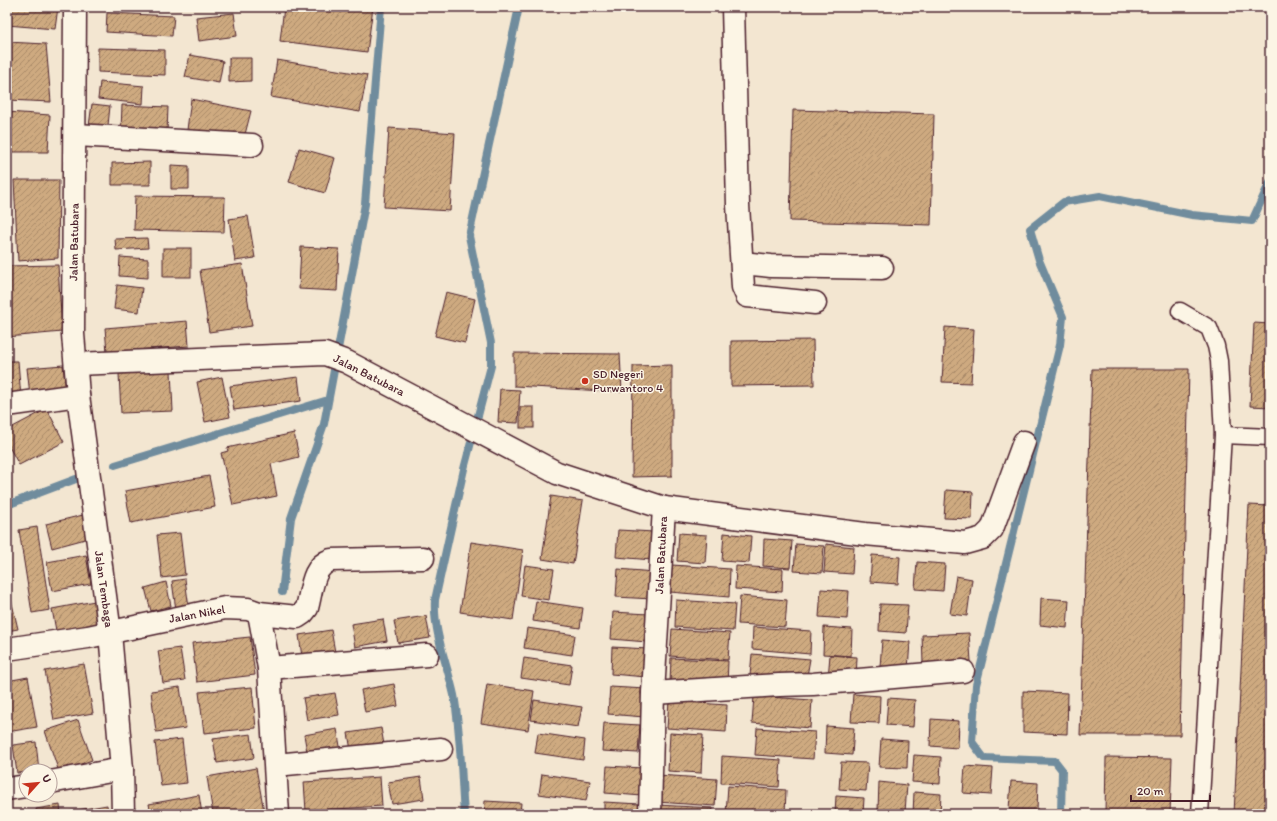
<svg xmlns="http://www.w3.org/2000/svg" width="1277" height="821" viewBox="0 0 1277 821" font-family="Itim,sans-serif">
<style>
.lines{fill:none;stroke-linecap:round;stroke-linejoin:round}
.stream{stroke:#708c9d;stroke-width:8}
.building{fill:url(#building-hatch);stroke:#4a1f2b}
.lane-casing{stroke:#4a1f2b;stroke-width:19}
.street-casing{stroke:#4a1f2b;stroke-width:25}
.lane{stroke:#fcf5e5;stroke-width:16}
.street{stroke:#fcf5e5;stroke-width:22}
.poi-dot{fill:#c8321e;stroke:#fcf5e5;stroke-width:1.5}
.labels{text-anchor:middle;dominant-baseline:central;stroke-width:3;stroke-linejoin:round;paint-order:stroke}
.street-label{font-size:12px;fill:#4a1f2b;stroke:#fcf5e5}
.poi-label{font-size:12px;fill:#4a1f2b;stroke:#fcf5e5;text-anchor:start}
</style>
<defs>
<pattern id="building-hatch" width="6" height="6" patternUnits="userSpaceOnUse"><rect width="6" height="6" fill="#ceaa80"/><path d="M-1 1l2-2M0 6l6-6M5 7l2-2" fill="none" stroke="#a98a69"/></pattern>
</defs>
<rect width="100%" height="100%" fill="#f3e6d1"/>
<filter id="ink" filterUnits="userSpaceOnUse"><feTurbulence type="fractalNoise" baseFrequency=".025" numOctaves="2"/><feDisplacementMap in="SourceGraphic" scale="8" xChannelSelector="R" yChannelSelector="G"/><feConvolveMatrix kernelMatrix="1 2 1 2 8 2 1 2 1" color-interpolation-filters="sRGB"/></filter>
<g filter="url(#ink)">
<g class="lines">
<!-- stream -->
<g class="stream">
<polyline points="115,465 328,400"/>
<polyline points="7,505 76,479"/>
<polyline points="282,592 291,518 324,424 365,204 381,7"/>
<path d="M464,814C461,775 461,734 454,695C447,663 433,632 435,600L464,469L491,366V343L469,236L519,7"/>
<polyline points="1061,814 1062,770 1055,761 984,758 972,742 976,685 1060,345 1063,317 1039,260 1030,229 1064,202 1100,196 1192,215 1252,221 1270,182"/>
</g>
</g>
<!-- building -->
<g class="building">
<polygon points="8,7 58,7 55,29 7,25"/>
<polygon points="284,7 373,7 367,52 280,41"/>
<polygon points="107,13 174,16 172,36 106,32"/>
<polygon points="234,13 237,36 199,41 196,17"/>
<polygon points="7,42 46,44 51,102 7,100"/>
<polygon points="98,48 165,50 165,75 98,72"/>
<polygon points="190,55 223,61 219,83 185,77"/>
<polygon points="229,58 251,58 251,81 229,82"/>
<polygon points="277,60 367,75 360,112 271,97"/>
<polygon points="100,82 144,86 143,104 98,99"/>
<polygon points="191,99 251,111 243,142 187,130"/>
<polygon points="92,104 110,106 107,135 88,133"/>
<polygon points="122,105 168,107 167,132 121,131"/>
<polygon points="793,110 934,114 931,225 790,221"/>
<polygon points="7,112 50,115 48,152 7,152"/>
<polygon points="389,128 455,133 450,211 384,207"/>
<polygon points="299,148 335,158 325,193 289,182"/>
<polygon points="150,162 150,185 112,185 112,163"/>
<polygon points="171,165 189,166 189,189 171,189"/>
<polygon points="14,180 59,180 58,258 18,261"/>
<polygon points="135,196 225,197 224,232 134,230"/>
<polygon points="248,216 255,258 235,261 229,219"/>
<polygon points="147,238 148,248 116,250 115,239"/>
<polygon points="301,247 339,249 337,291 299,289"/>
<rect x="163" y="248" width="28" height="29"/>
<polygon points="120,257 148,259 148,278 119,276"/>
<polygon points="242,264 252,326 209,332 200,270"/>
<polygon points="58,265 62,332 7,337 7,266"/>
<polygon points="117,285 142,288 139,312 114,309"/>
<polygon points="446,292 475,299 465,343 435,336"/>
<polygon points="187,321 189,346 107,352 105,328"/>
<polygon points="1254,323 1270,324 1270,407 1250,406"/>
<polygon points="945,327 974,329 971,383 942,382"/>
<polygon points="813,340 814,385 731,386 731,341"/>
<polygon points="514,353 620,354 622,392 514,386"/>
<polygon points="7,361 18,361 21,398 7,399"/>
<polygon points="63,365 66,391 30,395 27,368"/>
<polygon points="672,365 672,476 632,477 633,366"/>
<polygon points="1092,369 1189,369 1180,735 1080,735"/>
<polygon points="171,371 173,411 121,413 119,374"/>
<polygon points="222,377 230,417 205,422 197,382"/>
<polygon points="298,377 301,401 234,410 230,386"/>
<polygon points="500,389 520,390 518,423 498,422"/>
<rect x="520" y="407" width="14" height="21"/>
<polygon points="47,409 64,442 19,465 7,443 7,430"/>
<polygon points="294,433 299,457 271,464 277,496 233,505 221,453 228,451 227,448"/>
<polygon points="209,476 215,507 131,523 125,491"/>
<polygon points="946,490 973,492 972,519 944,518"/>
<polygon points="551,496 583,501 573,564 542,559"/>
<polygon points="1249,505 1270,506 1270,814 1234,814"/>
<polygon points="83,515 89,538 52,548 46,524"/>
<polygon points="37,527 50,610 32,613 19,530"/>
<polygon points="618,530 654,532 652,560 616,557"/>
<polygon points="180,533 185,575 162,578 157,535"/>
<polygon points="679,533 707,535 705,563 677,561"/>
<polygon points="724,533 751,536 749,563 722,561"/>
<polygon points="764,539 792,541 790,568 763,566"/>
<polygon points="471,542 523,550 513,620 460,612"/>
<polygon points="796,544 824,546 822,573 794,571"/>
<polygon points="826,544 854,547 852,574 824,572"/>
<polygon points="86,555 91,584 52,591 47,562"/>
<polygon points="872,555 900,557 898,584 870,582"/>
<polygon points="917,562 945,564 943,591 915,589"/>
<polygon points="525,565 554,569 549,600 521,596"/>
<polygon points="672,565 730,569 729,597 670,592"/>
<polygon points="736,566 783,569 782,592 735,589"/>
<polygon points="618,569 654,572 652,599 616,597"/>
<polygon points="956,576 972,579 967,616 950,614"/>
<polygon points="185,579 189,608 176,610 172,581"/>
<polygon points="7,582 18,629 7,631"/>
<polygon points="166,582 171,606 151,611 145,588"/>
<polygon points="821,589 849,591 847,619 819,617"/>
<polygon points="740,596 787,600 785,627 738,624"/>
<polygon points="1041,598 1069,600 1067,628 1040,625"/>
<polygon points="100,600 105,627 57,636 52,609"/>
<polygon points="676,600 735,604 733,631 675,627"/>
<polygon points="536,601 583,608 580,628 533,621"/>
<polygon points="880,604 908,605 906,633 879,631"/>
<polygon points="613,612 649,614 647,642 611,639"/>
<polygon points="426,616 430,638 398,643 394,621"/>
<polygon points="383,619 387,641 355,647 351,624"/>
<polygon points="753,627 811,631 810,654 752,649"/>
<polygon points="824,627 852,629 851,656 823,654"/>
<polygon points="527,628 575,635 572,655 524,648"/>
<polygon points="672,629 730,633 728,660 670,656"/>
<polygon points="331,630 335,652 302,657 299,635"/>
<polygon points="969,633 971,661 923,663 922,635"/>
<polygon points="250,637 255,675 197,682 192,643"/>
<polygon points="882,640 910,642 908,669 880,667"/>
<polygon points="612,647 648,649 646,677 611,674"/>
<polygon points="180,648 185,680 163,683 158,651"/>
<polygon points="752,654 810,659 807,676 750,676"/>
<polygon points="830,655 857,657 856,680 828,678"/>
<polygon points="524,658 572,665 569,685 521,678"/>
<polygon points="671,658 728,661 727,686 670,683"/>
<polygon points="84,664 93,713 54,720 45,671"/>
<polygon points="28,677 37,727 7,732 7,681"/>
<polygon points="394,684 398,706 365,712 361,690"/>
<polygon points="487,684 534,691 528,730 481,723"/>
<polygon points="180,687 186,728 156,732 151,691"/>
<polygon points="252,687 256,728 204,733 199,692"/>
<polygon points="610,687 646,689 644,717 608,714"/>
<polygon points="1023,691 1068,693 1067,734 1023,732"/>
<polygon points="335,693 339,715 307,720 303,698"/>
<polygon points="853,694 880,696 879,723 851,722"/>
<polygon points="754,696 812,700 810,728 752,723"/>
<polygon points="888,698 915,700 913,727 886,725"/>
<polygon points="534,700 582,707 578,727 531,720"/>
<polygon points="669,701 727,705 726,732 667,728"/>
<polygon points="931,719 959,721 958,748 930,746"/>
<polygon points="78,720 92,760 59,772 45,731"/>
<polygon points="604,723 640,725 638,753 602,751"/>
<polygon points="826,726 854,728 852,755 825,753"/>
<polygon points="381,728 385,750 352,756 348,733"/>
<polygon points="757,728 815,732 813,759 755,755"/>
<polygon points="337,729 341,752 308,757 304,735"/>
<polygon points="538,733 585,740 583,760 535,753"/>
<polygon points="670,733 703,735 701,773 668,771"/>
<polygon points="251,734 254,758 217,763 213,739"/>
<polygon points="182,739 187,783 161,786 155,742"/>
<polygon points="881,739 908,741 907,768 879,767"/>
<polygon points="36,742 39,771 17,773 13,745"/>
<polygon points="914,755 941,757 940,784 912,782"/>
<polygon points="722,756 781,760 779,787 721,783"/>
<polygon points="1106,757 1172,758 1170,814 1105,814"/>
<polygon points="841,762 868,763 866,791 839,789"/>
<polygon points="607,766 643,768 642,796 605,793"/>
<polygon points="965,766 993,768 991,795 963,793"/>
<polygon points="256,768 264,811 247,814 213,814 207,777"/>
<polygon points="542,774 590,781 586,801 539,794"/>
<polygon points="658,775 717,779 715,806 657,802"/>
<polygon points="380,777 382,806 306,811 304,782"/>
<polygon points="421,777 424,799 392,804 388,782"/>
<polygon points="1011,781 1038,783 1037,810 1009,809"/>
<polygon points="879,782 907,785 905,812 878,810"/>
<polygon points="728,786 786,790 785,814 726,813"/>
<polygon points="914,792 941,794 940,814 913,814"/>
<polygon points="199,795 202,814 151,814 149,804"/>
<polygon points="836,796 864,798 863,814 835,814"/>
<polygon points="485,801 521,803 520,814 484,814"/>
<polygon points="604,802 640,804 640,814 604,814"/>
<polygon points="60,805 61,814 37,814 36,809"/>
<polygon points="107,805 108,814 66,814 66,812"/>
<polygon points="657,805 713,808 712,814 657,814"/>
<polygon points="377,812 377,814 341,814"/>
</g>
<g class="lines">
<!-- lane casing -->
<g class="lane-casing">
<g id="lane">
<polyline points="1180,311 1209,328 1216,346 1219,361 1223,435 1200,814"/>
<polyline points="1223,435 1270,437"/>
</g>
</g>
<!-- street casing -->
<g class="street-casing">
<g id="street">
<polyline points="75,7 73,334 78,395 110,633 122,769 123,814"/>
<polyline points="733,7 738,205 743,287 747,296 815,303"/>
<polyline points="76,135 252,145"/>
<polyline points="742,263 771,266 882,268"/>
<polyline points="76,364 325,354 347,362 557,473 664,508 653,693 650,814"/>
<polyline points="7,405 78,395"/>
<polyline points="664,508 865,534 965,543 983,538 992,529 1024,442"/>
<polyline points="259,613 269,668 278,814"/>
<path d="M7,649L88,637L225,608L248,609L259,613L297,617L303,613L307,608C312,590 312,566 331,560L423,558"/>
<polyline points="269,668 427,655"/>
<polyline points="653,693 779,685 813,684 963,671"/>
<polyline points="276,765 441,749"/>
<polyline points="50,782 122,769"/>
<polyline points="7,789 26,786"/>
</g>
</g>
<!-- lane -->
<use href="#lane" class="lane"/>
<!-- street -->
<use href="#street" class="street"/>
</g>
</g>
<!-- markers -->
<circle class="poi-dot" cx="585" cy="381" r="4"/>
<g class="labels">
<!-- street labels -->
<g class="street-label">
<text transform="translate(74 242) rotate(-89)">Jalan Batubara</text>
<text transform="translate(369 375) rotate(27)">Jalan Batubara</text>
<text transform="translate(661 555) rotate(-87)">Jalan Batubara</text>
<text transform="translate(104 589) rotate(82)">Jalan Tembaga</text>
<text transform="translate(197 614) rotate(-10)">Jalan Nikel</text>
</g>
<!-- poi labels -->
<g class="poi-label">
<text x="593" y="374">SD Negeri<tspan x="593" dy="14">Purwantoro 4</tspan></text>
</g>
</g>
<!-- margin -->
<rect width="1277" height="821" fill="none" stroke="#fcf5e5" stroke-width="24"/>
<rect x="12" y="12" width="1253" height="797" fill="none" stroke="#4a1f2b" stroke-width="1.5" filter="url(#ink)"/>
<!-- north arrow -->
<g transform="translate(38 783) rotate(63)"><circle r="19" fill="#fcf5e5" stroke="#b59f9b"/>
<path d="M0-3L7 15L0 10L-7 15Z" fill="#c8321e"/>
<text y="-6" font-size="11" font-weight="bold" text-anchor="middle" fill="#4a1f2b">U</text>
</g>
<!-- scale -->
<path d="M1131 795v6h79v-6" fill="none" stroke="#4a1f2b" stroke-width="2"/>
<text x="1137" y="795" font-size="12" fill="#4a1f2b" stroke="#fcf5e5" stroke-width="3" paint-order="stroke">20 m</text>
</svg>
